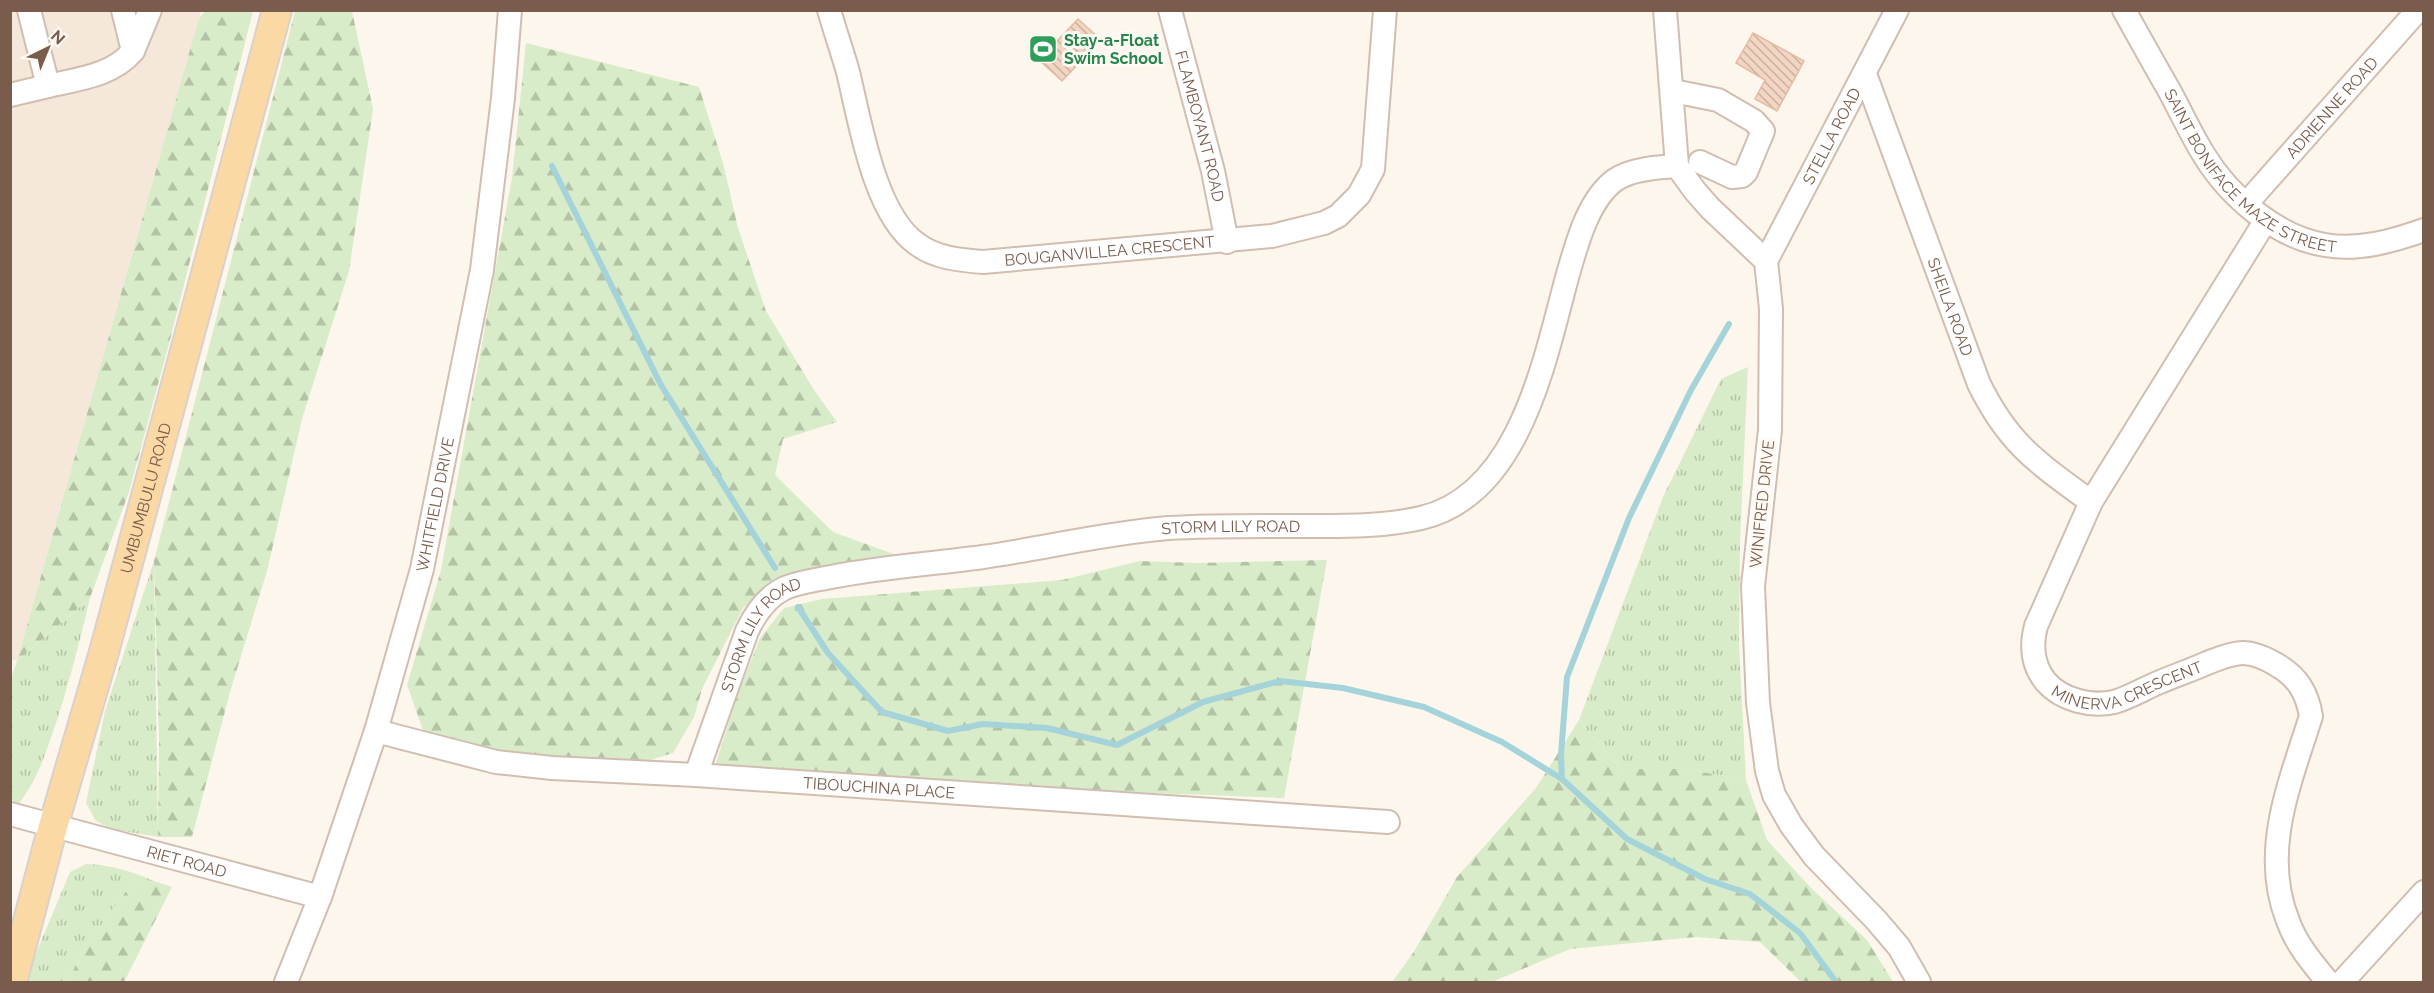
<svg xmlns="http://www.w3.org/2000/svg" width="2434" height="993" viewBox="0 0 2434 993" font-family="Raleway,sans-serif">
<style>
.residential{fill:#f5e8da}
.grass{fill:url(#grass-tufts)}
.forest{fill:url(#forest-firs)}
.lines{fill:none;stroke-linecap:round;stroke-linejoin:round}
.stream{stroke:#a5d3da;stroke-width:6}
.building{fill:url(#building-back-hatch);stroke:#e6bba3;stroke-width:1.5}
.minor-casing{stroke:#d1beb0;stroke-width:26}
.major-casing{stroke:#dad1cd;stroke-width:32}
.minor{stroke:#fff;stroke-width:22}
.major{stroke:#fbd9a5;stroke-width:28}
.labels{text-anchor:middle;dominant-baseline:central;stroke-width:6;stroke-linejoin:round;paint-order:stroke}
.leisure-label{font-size:16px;font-weight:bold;fill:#27864d;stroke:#fffaf3;text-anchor:start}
.street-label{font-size:16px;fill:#7a5c4d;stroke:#fffaf3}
</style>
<defs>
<pattern id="grass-tufts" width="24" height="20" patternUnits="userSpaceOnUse" patternTransform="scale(1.5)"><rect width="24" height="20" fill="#d8ecc9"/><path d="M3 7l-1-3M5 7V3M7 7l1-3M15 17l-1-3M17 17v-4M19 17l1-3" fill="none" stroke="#b4c2a5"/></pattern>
<pattern id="forest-firs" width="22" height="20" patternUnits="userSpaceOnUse" patternTransform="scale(1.5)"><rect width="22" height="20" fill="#d8ecc9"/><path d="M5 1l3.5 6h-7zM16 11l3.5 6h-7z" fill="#b4c2a5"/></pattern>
<pattern id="building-back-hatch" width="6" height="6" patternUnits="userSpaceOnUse" patternTransform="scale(1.5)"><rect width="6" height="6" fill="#f3d5c3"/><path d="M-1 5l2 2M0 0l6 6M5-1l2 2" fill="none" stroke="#cab0a1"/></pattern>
</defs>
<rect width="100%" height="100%" fill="#fdf6ec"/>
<!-- residential -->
<polygon class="residential" points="10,11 201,11 17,661 10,659"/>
<!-- grass -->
<g class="grass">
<polygon points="1748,367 1740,543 1739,645 1746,780 1685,769 1621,769 1579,720 1663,497 1721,379"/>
<polygon points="154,561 158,837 112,829 96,821 86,803 105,711"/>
<path d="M90,598C79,644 68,688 53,732C44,758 36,782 19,803H11L10,681L17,661Z"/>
<path d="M86,864C111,865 131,871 154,881L127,890L87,944L67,982H24L70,872Z"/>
</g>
<!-- forest -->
<g class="forest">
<polygon points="206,10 253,11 170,340 129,492 90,598 17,661 199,18"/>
<polygon points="295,11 352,11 373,109 349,271 302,419 267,571 230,692 192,837 158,837 159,738 154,561"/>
<polygon points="526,43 699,87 723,163 738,228 766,311 814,390 837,422 783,439 775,475 833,532 910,560 767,588 743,608 702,689 694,717 673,753 638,764 551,760 483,750 424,733 407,685 441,570 512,178"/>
<polygon points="1327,560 1284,798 1049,789 715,766 736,699 760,638 784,608 822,599 1062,580 1140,561 1196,563"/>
<polygon points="1579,720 1621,769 1685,769 1746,780 1767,840 1812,889 1867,940 1893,982 1801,982 1760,942 1696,937 1570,949 1492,982 1392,982 1413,953 1457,877 1536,788"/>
<polygon points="154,881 172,887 124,982 67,982 87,944 127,890"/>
</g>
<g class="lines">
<!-- stream -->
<g class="stream">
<polyline points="552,166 661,385 775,568"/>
<polyline points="798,607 828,653 882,712 948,731 983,724 1047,728 1117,745 1203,702 1280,681 1343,688 1424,707 1502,742 1562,779 1627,839 1705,879 1750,894 1800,933 1836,982"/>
<polyline points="1562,779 1561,754 1567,677 1629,518 1691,390 1729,324"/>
</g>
</g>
<!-- building -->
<g class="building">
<polygon points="1078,19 1101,40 1062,81 1039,60"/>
<polygon points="1753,33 1804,61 1777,111 1755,99 1765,80 1736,63"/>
</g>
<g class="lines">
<!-- minor casing -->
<g class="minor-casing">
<g id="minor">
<path d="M29,10L48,86C78,79 112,76 133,51L123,10"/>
<path id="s1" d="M829,10C835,31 842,51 848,72C860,121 874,214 917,244C935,258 960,260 983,262L1272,236L1324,223L1338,216L1359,195L1373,169L1385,10"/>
<path id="s2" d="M1170,10L1213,171L1227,242"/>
<polyline points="1665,10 1677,166 1695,191 1710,208 1766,261 1771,309 1770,430 1753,586 1758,703 1767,771 1774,795 1791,825 1814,856 1876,920 1899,947 1919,982"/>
<path id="s3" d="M2124,10C2139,37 2154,64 2169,90C2181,112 2191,134 2204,155C2229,196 2276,237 2325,245C2358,251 2393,241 2424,230"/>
<polyline points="133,51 150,10"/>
<path id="s4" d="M1865,74L1979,384C2009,445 2038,463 2091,502"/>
<polyline points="1673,91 1718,100 1754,121 1763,131 1746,172 1742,176 1732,177 1700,162"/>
<polyline points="10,95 48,86"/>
<path id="s5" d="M2246,204L2418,10"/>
<path id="s6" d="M2266,220L2091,502L2036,626C2031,645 2032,665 2046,682C2062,700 2090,707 2114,702C2129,698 2145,688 2160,682C2176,675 2192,670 2207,663C2218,659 2231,653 2243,653C2255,653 2267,659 2277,665C2298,677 2307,693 2311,716C2290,783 2260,852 2288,921C2296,944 2313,964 2328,982"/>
<path id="s7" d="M1766,261L1897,10"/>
<path id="s8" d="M376,731L496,762L552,768L696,775L1388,822"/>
<path id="s9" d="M696,775L747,631C755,614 768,596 785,588C799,582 816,580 831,577C881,567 932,564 983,557C1045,548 1106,533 1168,528C1217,525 1266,526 1315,526C1351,526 1386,526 1421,518C1521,495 1545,357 1568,274C1577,243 1588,200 1615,180C1631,169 1658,167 1677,166"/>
<path id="s10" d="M10,814L320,897"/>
<path id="s11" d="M286,982L320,897L376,731L422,569L482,270L503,98L510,10"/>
<polyline points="2342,982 2424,892"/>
</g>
</g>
<!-- major casing -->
<g class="major-casing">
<g id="major">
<path id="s12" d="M12,982L52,830L104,652L277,10"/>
</g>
</g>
<!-- minor -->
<use href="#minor" class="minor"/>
<!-- major -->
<use href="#major" class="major"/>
</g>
<!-- icons -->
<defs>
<g id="stadium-square" transform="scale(1.5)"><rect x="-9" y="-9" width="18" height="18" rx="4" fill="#2e9e5b" stroke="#fffaf3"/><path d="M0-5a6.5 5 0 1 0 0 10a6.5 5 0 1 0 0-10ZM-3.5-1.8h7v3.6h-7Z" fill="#fff"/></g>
</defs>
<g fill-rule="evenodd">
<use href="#stadium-square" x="1043" y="49"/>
</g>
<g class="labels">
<!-- leisure labels -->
<g class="leisure-label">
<text x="1064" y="40">Stay-a-Float<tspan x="1064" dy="18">Swim School</tspan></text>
</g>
<!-- street labels -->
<g class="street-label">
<text stroke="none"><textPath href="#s5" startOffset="129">ADRIENNE ROAD</textPath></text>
<text stroke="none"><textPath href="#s2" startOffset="120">FLAMBOYANT ROAD</textPath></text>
<text stroke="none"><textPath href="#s7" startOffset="141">STELLA ROAD</textPath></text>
<text stroke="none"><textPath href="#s3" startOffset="212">SAINT BONIFACE MAZE STREET</textPath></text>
<text stroke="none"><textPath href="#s1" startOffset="450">BOUGANVILLEA CRESCENT</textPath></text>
<text stroke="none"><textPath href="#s4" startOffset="248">SHEILA ROAD</textPath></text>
<text stroke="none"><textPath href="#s12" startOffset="502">UMBUMBULU ROAD</textPath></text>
<text transform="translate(1762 504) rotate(-84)">WINIFRED DRIVE</text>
<text stroke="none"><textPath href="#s11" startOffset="501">WHITFIELD DRIVE</textPath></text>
<text stroke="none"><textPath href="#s9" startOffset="662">STORM LILY ROAD</textPath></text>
<text stroke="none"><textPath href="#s9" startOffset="158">STORM LILY ROAD</textPath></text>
<text stroke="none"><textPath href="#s6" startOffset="616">MINERVA CRESCENT</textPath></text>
<text stroke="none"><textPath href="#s8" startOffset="508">TIBOUCHINA PLACE</textPath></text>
<text stroke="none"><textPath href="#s10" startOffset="183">RIET ROAD</textPath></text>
</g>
</g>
<!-- border -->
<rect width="2434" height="993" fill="none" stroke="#7a5c4d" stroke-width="24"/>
<!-- north arrow -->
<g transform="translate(48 48) rotate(43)" stroke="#fffaf3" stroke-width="4.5" paint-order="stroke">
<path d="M0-4.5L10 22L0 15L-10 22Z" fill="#7a5c4d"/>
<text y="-9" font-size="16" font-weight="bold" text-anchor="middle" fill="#7a5c4d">N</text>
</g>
</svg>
